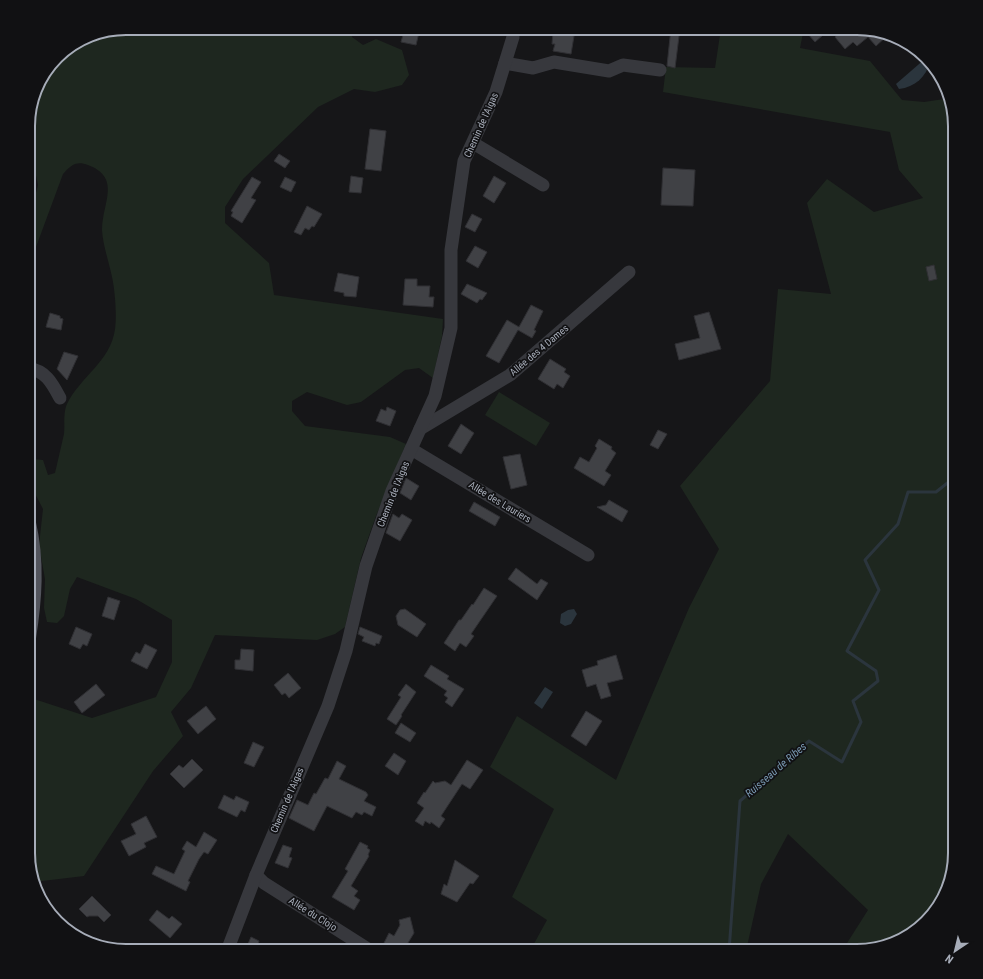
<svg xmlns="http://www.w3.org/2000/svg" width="983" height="979" viewBox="0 0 983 979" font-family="'Roboto Condensed',sans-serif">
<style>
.green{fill:#1e271f}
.water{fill:#2b353d}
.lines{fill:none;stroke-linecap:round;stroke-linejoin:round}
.stream{stroke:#2b353d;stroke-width:3}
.building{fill:#404145;stroke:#303034}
.minor{stroke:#37383d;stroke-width:13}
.major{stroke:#53555d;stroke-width:16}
.labels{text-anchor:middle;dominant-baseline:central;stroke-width:3.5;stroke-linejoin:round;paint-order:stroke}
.street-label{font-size:10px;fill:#a7adb9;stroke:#111113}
.water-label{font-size:11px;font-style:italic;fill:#7c9cb6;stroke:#111113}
.rim{fill:none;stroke:#a7adb9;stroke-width:2}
</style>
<rect width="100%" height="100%" fill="#161618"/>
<!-- green -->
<g class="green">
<path d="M126,28H351L352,37L363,45L376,39L402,50L409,75L402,85L375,92L354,89L318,107L243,179L225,207V223L269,263L274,295L443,319L442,336L433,378L419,368L405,370L361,402L347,405L307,392L292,401V411L305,426L390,437L406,444L376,516L361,558L345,627L335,634L317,640L215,635L191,688L171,712L183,736L153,771L84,876L34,882L28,853V697L92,718L156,697L172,662V620L136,599L77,577L70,589L64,616L57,623L47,622L44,608L45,579L39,545L43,509L30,484L28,476V466L33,459L43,460L48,475L55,473C58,460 61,447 64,434C65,425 63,413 67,404C80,377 111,361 115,329C117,316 115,290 112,277C109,262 103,246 102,230C102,203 122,178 88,165C76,160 70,166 63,174L36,247L28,255V215L31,212L38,185L35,171L28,168V119L38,83L61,52L89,35Z"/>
<path d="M721,28H804L800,48L870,61L902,100L924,102L944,99V83L948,89L955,126V853C953,865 952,882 947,892C923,936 891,951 842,951L868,910L788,834L761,884L746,951H530L547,920L512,897L554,809L490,767L517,716L616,780L689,608L719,549L680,486L770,381L778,289L831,294L807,203L827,179L874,212L923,198L899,170L890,132L663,92L666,67L715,68Z"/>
<polygon points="499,392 550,423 536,446 485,415"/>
</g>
<!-- water -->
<g class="water">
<path d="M926,58L930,62C926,77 915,87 899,89L896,84Z"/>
<polygon points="574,609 577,614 571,624 565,626 560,623 561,614 568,610"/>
<polygon points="545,687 553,692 542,709 534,703"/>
</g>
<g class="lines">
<!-- stream -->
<polyline class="stream" points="729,951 740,801 809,741 842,762 861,722 853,701 878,681 876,671 847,651 879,590 865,560 898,524 908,492 936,492 955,477"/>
</g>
<!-- building -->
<g class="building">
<polygon points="405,28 420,28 416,45 401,42"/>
<polygon points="671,28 680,28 675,68 667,66"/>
<polygon points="812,28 831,28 815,42 807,33"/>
<polygon points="845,28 863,28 888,35 876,46 868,37 857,46 853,42 845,49 835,37"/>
<polygon points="553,32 574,36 571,54 553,51 555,44 552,44"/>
<polygon points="370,129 386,131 381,171 365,169"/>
<polygon points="279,154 290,161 285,168 274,161"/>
<polygon points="663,168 695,170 693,206 661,205"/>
<polygon points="351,176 363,178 361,193 349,192"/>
<polygon points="494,176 506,183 494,203 483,196"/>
<polygon points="252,177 261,182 251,198 256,200 242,223 231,216 233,212 231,211"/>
<polygon points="285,177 296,182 291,192 280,187"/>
<polygon points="307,206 322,214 314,227 312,226 309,230 305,228 301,235 294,232"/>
<polygon points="472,214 482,219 475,232 465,227"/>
<polygon points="475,246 487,252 478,268 466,261"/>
<polygon points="934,265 937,279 929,281 926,267"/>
<polygon points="338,273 359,277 356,297 344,296 344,293 334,291"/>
<polygon points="405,279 417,279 417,286 430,286 429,297 434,297 433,307 403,305"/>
<polygon points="467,284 487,293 482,300 480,299 477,303 461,294"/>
<polygon points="531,305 543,311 534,330 536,331 532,338 518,330 499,363 486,356 507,320 519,327"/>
<polygon points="709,312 721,349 679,360 675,344 700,338 694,316"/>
<polygon points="50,313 60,316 60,318 63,319 61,330 46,327"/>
<polygon points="64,352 78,356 67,380 57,369"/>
<polygon points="550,359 566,369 564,372 570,376 563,388 557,384 554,389 538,379"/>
<polygon points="387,407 396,411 390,426 376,421 381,409 386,411"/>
<polygon points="461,424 474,433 461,454 448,446"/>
<polygon points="658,430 667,434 658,449 650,445"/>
<polygon points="599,439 612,447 611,449 616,453 605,471 611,475 604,486 574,468 580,457 589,462 597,448 595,446"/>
<polygon points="520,454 527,485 511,489 503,457"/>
<polygon points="406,478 419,486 411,500 400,493"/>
<polygon points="609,500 628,511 622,522 597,507 606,505"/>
<polygon points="474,502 500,517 495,526 469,511"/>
<polygon points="393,514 399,518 402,514 412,520 400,541 386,533"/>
<polygon points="516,568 537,584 541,579 548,583 537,600 508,579"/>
<polygon points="484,588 497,596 471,634 474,636 466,647 460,643 455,651 444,643 459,620 461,620 472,604 473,605"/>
<polygon points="108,597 120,601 114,620 102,616"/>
<polygon points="405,609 426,624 417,637 398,625 396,616 400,610"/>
<polygon points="76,627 92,634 87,646 83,644 80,649 69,644"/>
<polygon points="360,627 382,636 379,644 376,643 375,646 362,641 364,637 358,634"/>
<polygon points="145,644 157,650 147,669 131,661 136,652 140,654"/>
<polygon points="241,649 254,650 253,671 235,669 235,660 240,660"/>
<polygon points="616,655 623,679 607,683 611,696 601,699 596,684 587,687 582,670 598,665 597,661"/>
<polygon points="431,665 449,676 447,679 464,689 452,707 445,702 448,698 444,695 447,691 424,676"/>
<polygon points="288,673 301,688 289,698 285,693 282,695 274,685"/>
<polygon points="96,684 105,695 82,713 74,702"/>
<polygon points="406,684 416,692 401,715 402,716 396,725 387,719 401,697 398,695"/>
<polygon points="206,706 216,719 198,734 187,721"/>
<polygon points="586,711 602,721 586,746 571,736"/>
<polygon points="401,723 416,733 410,742 395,733"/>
<polygon points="253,742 264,747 254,767 244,763"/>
<polygon points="394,753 406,761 398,775 385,766"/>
<polygon points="192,759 203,770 184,788 170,774 179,765 183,768"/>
<polygon points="467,760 483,770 470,789 462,784 441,816 445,819 439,828 431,822 430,824 425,821 423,826 415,821 424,808 417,803 424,792 425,793 433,781 435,783 445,781 451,785"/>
<polygon points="337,761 346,766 339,779 366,792 368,795 364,801 376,807 372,816 364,812 362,815 356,812 352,818 327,806 314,831 289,818 297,800 308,805 314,793 316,794 325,778 328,779"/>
<polygon points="224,795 234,800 236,796 249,802 245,812 241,810 237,817 218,808"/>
<polygon points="146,816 157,837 144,843 146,847 129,856 121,841 136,834 131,824"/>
<polygon points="204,832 217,840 208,854 204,852 199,859 188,881 190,882 186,891 152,874 156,866 174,874 185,851 182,849 187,841 196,847"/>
<polygon points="360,842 368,846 367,848 370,850 368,855 369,856 351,886 358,891 354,896 360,900 354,910 332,897 348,871 345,869"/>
<polygon points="283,845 292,848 289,857 292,858 288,868 275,863"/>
<polygon points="455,860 479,876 473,884 470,883 457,902 441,894 444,884 447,886"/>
<polygon points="92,896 111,915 104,922 98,916 89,916 87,917 79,909"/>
<polygon points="157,910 169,919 172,916 182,924 170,938 149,920"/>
<polygon points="410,917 414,933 403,951 396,951 384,943 389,933 394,936 400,925 399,920"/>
<polygon points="251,937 259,941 255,951 245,951"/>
</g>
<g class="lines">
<!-- minor -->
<g class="minor">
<polyline points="505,63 533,68 554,62 609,71 623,65 660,70"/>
<polyline points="473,143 543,185"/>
<path d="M28,368C46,371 52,383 60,398"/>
<polyline points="420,429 510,375 629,272"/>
<polyline points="411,449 588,555"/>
<polyline points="256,875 264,883 371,951"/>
<polyline points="227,951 256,875 328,706 346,651 366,566 392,491 435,396 451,328 451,250 464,161 496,92 513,37 512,28"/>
</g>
<!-- major -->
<path class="major" d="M28,638C34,599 37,562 28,523"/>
</g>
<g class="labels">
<!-- street labels -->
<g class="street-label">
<text transform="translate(481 125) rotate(-66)">Chemin de l'Aigas</text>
<text transform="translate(539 350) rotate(-40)">Allée des 4 Dames</text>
<text transform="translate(393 494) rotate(-68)">Chemin de l'Aigas</text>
<text transform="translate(500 502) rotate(31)">Allée des Lauriers</text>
<text transform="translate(287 800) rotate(-67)">Chemin de l'Aigas</text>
<text transform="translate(313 914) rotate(32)">Allée du Clojo</text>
</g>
<!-- water labels -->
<g class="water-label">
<text transform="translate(776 770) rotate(-41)">Ruisseau de Ribes</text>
</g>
</g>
<!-- crop -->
<path d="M0 0H983V979H0ZM126 35H857A91 91 0 0 1 948 126V853A91 91 0 0 1 857 944H126A91 91 0 0 1 35 853V126A91 91 0 0 1 126 35Z" fill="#111113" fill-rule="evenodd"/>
<path class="rim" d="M126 35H857A91 91 0 0 1 948 126V853A91 91 0 0 1 857 944H126A91 91 0 0 1 35 853V126A91 91 0 0 1 126 35Z"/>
<!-- north arrow -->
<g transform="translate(955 951) rotate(215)" stroke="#111113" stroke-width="3" paint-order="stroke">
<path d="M0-3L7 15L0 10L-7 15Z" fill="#a7adb9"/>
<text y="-6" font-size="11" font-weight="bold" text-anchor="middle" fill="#a7adb9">N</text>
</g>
</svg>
